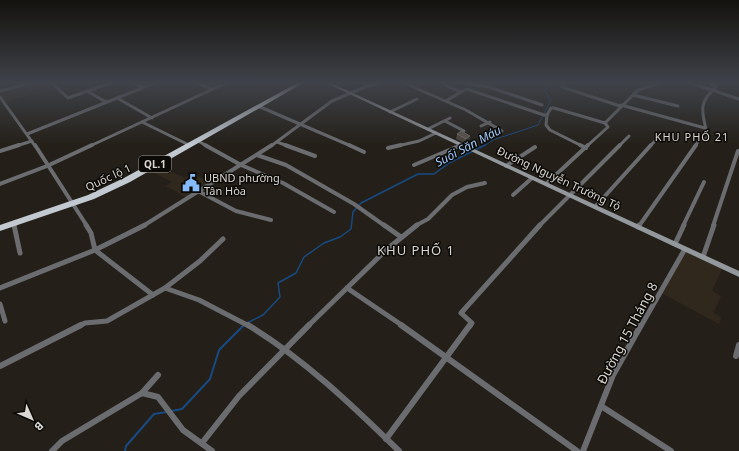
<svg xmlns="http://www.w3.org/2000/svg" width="739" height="451" viewBox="0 0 739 451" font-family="'Noto Sans',sans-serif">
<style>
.built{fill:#31281d}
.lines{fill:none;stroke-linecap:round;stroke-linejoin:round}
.stream-far2{stroke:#174a83;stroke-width:1}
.stream-far1{stroke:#174a83;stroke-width:1.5}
.stream{stroke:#174a83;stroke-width:2}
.minor-far3{stroke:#6a6c70;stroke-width:3}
.minor-far2{stroke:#6a6c70;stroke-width:4}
.minor-far1{stroke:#6a6c70;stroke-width:5}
.minor{stroke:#6a6c70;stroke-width:6}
.secondary{fill:#93989d;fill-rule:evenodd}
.trunk{fill:#c2c9d1;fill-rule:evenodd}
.wall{fill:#4a443d}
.shaded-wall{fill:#342f28}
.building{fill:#5a544d;stroke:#6e6962}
.labels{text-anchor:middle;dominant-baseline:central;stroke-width:3;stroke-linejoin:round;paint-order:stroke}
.shield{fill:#0c0a07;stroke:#9d9a96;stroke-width:1}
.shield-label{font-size:10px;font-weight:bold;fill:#dbd8d3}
.far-quarter-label{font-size:11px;letter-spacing:1px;fill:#dbd8d3;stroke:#0c0a07}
.street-label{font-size:11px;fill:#dbd8d3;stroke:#0c0a07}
.poi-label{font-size:11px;fill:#dbd8d3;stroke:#0c0a07;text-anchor:start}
.water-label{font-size:12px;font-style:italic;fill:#9fc8fa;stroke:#0c0a07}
.quarter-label{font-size:13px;letter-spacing:1px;fill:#dbd8d3;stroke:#0c0a07}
.near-street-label{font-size:13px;fill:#dbd8d3;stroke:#0c0a07}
</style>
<rect width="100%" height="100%" fill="#242019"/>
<!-- built -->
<g class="built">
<polygon points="37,82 49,82 55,88 6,102 0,95 0,91"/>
<polygon points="155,167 169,174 172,172 185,178 190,175 193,177 196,175 211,183 187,198 166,186 172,182 149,170"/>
<polygon points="686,252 722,269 712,291 721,296 713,313 721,317 719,324 663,294"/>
</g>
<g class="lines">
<!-- stream-far2 -->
<polyline class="stream-far2" points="484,146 493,140 538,125 551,100 544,90 556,82"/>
<!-- stream-far1 -->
<g class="stream-far1">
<polyline points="247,323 263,315 280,297 278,283 296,273 304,257 324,243 340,237 351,229 353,212 361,203 418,174 434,174 449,163 485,145"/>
<polyline points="243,326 244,325"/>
</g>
<!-- stream -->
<g class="stream">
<polyline points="171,411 182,409 210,379 219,350 244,325"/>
<polyline points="125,451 126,446 154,414 167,412"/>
</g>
<!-- minor-far3 -->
<g class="minor-far3">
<polyline points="51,82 68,98 113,82"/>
<polyline points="130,82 143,87"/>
<polyline points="194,82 212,89"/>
<polyline points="402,82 466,110 502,131"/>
<polyline points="457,82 489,87 542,105"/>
<polyline points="688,82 739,99"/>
<polyline points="445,85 461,92 467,89 544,115 547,115 551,108 554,108 605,123"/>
<polyline points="562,87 620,106"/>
<polyline points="0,91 35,82"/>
<polyline points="87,91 106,102"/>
<polyline points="633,95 678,106"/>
<polyline points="0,97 35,146"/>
<polyline points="117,98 152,118"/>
<polyline points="446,101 461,92"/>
<polyline points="621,105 705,128"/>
<polyline points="258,106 351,146"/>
<polyline points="390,112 417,99"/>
<polyline points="547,115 546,125 550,130 582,146"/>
<polyline points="445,121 464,131"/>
<polyline points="142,122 189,145"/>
<polyline points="481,126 490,122"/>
<polyline points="428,129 450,118"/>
<polyline points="27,134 157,82"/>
<polyline points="198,141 207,146"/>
<polyline points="277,142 288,146"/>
<polyline points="16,146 32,141"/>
<polyline points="90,146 228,82"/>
<polyline points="271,146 332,101 367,86 385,82"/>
<polyline points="397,146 419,141 436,133"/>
<polyline points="459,146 461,145"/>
<polyline points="587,146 608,127 605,123 638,90 663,82"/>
<polyline points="619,146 629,136"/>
<polyline points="650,146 655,141"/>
<path d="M695,146L700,139H708C704,115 695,105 716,87L709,82"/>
</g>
<!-- minor-far2 -->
<g class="minor-far2">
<polyline points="35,145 87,226"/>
<polyline points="205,145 241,165 283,183 334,212"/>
<polyline points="285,145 315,156"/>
<polyline points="349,145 364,152"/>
<polyline points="580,145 586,148"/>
<polyline points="388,148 401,145"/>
<polyline points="0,151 19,145"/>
<polyline points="257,155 286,165 354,204 385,226"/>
<polyline points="414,165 461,145"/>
<polyline points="506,166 535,147"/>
<polyline points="0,184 47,166 92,145"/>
<polyline points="546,184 588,145"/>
<polyline points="200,192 236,211 271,220"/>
<polyline points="513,195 532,178"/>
<polyline points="595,207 651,145"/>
<polyline points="14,224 14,226"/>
<polyline points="143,226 272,145"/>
<polyline points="415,226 428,219 452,195 467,187 485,183"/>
<polyline points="539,226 620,145"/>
<polyline points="639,226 696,145"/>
<polyline points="683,226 704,182"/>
<polyline points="713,226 738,151"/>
</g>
<!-- minor-far1 -->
<g class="minor-far1">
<polyline points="14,225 20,253"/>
<polyline points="86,225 91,233 95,250 153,295"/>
<polyline points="384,225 401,237"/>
<polyline points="638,227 639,225"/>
<polyline points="675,244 684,225"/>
<polyline points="703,257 714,225"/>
<polyline points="0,288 95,250 145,225"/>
<polyline points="165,288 200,261 223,239"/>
<polyline points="347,288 403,326"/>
<polyline points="0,304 5,321"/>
<polyline points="79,326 85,323 107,321 165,288 199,300 249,326"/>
<polyline points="308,326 386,250 417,225"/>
<polyline points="470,326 472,323 461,313 540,225"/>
<polyline points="641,326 685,249"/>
</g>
<!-- minor -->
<g class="minor">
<path d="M248,325C304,359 352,405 399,451"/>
<polyline points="401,325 577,451"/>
<polyline points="736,356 739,345"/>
<polyline points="0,366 81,325"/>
<polyline points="142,393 158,375"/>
<polyline points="601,406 671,451"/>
<polyline points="386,439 470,325"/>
<polyline points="202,443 239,396 309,325"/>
<polyline points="52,451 62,441 142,393 158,397 183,430 212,451"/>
<polyline points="583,451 613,375 641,325"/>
</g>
<!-- secondary -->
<polygon class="secondary" points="324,82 329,82 739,271 739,277"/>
<!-- trunk -->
<polygon class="trunk" points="299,82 305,82 130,182 94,199 0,231 0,225 88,195 124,178"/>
</g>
<!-- wall -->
<polygon class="wall" points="457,134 470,136 469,141 465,143 456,139"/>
<!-- shaded-wall -->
<polygon class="shaded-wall" points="470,136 469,141 465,143 466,139"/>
<!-- building -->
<polygon class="building" points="461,131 470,136 466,139 457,134"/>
<!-- sky -->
<linearGradient id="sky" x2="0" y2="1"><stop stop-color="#14120e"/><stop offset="0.57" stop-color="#3f4249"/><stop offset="1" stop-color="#3f4249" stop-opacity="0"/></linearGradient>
<rect width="739" height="145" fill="url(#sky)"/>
<!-- icons -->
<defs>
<g id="civic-bare" transform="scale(1.38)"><path d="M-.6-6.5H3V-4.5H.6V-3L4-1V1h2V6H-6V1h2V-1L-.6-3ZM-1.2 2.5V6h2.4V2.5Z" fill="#86bbfb" stroke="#0c0a07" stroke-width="2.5" paint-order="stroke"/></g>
</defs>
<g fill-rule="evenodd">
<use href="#civic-bare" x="191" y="183"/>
</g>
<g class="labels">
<!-- shield labels -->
<rect class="shield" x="139" y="156" width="32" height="16" rx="3"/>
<g class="shield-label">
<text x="155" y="164">QL.1</text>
</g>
<!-- far-quarter labels -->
<g class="far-quarter-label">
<text x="692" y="136">KHU PHỐ 21</text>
</g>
<!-- street labels -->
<g class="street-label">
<text transform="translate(108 177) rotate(-25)">Quốc lộ 1</text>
<text transform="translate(559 178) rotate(25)">Đường Nguyễn Trường Tộ</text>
</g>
<!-- poi labels -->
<g class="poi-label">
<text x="204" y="177">UBND phường<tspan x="204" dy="13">Tân Hòa</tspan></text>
</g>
<!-- water labels -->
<g class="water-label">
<text transform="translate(468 146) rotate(-28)">Suối Săn Máu</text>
</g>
<!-- quarter labels -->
<g class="quarter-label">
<text x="416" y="250">KHU PHỐ 1</text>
</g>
<!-- near-street labels -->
<g class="near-street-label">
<text transform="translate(627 333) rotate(-62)">Đường 15 Tháng 8</text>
</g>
</g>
<!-- north arrow -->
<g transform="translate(32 419) rotate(135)" stroke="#0c0a07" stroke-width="3" paint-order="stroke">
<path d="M0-3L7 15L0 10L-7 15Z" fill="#dbd8d3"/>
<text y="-6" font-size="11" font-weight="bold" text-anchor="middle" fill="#dbd8d3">B</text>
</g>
</svg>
